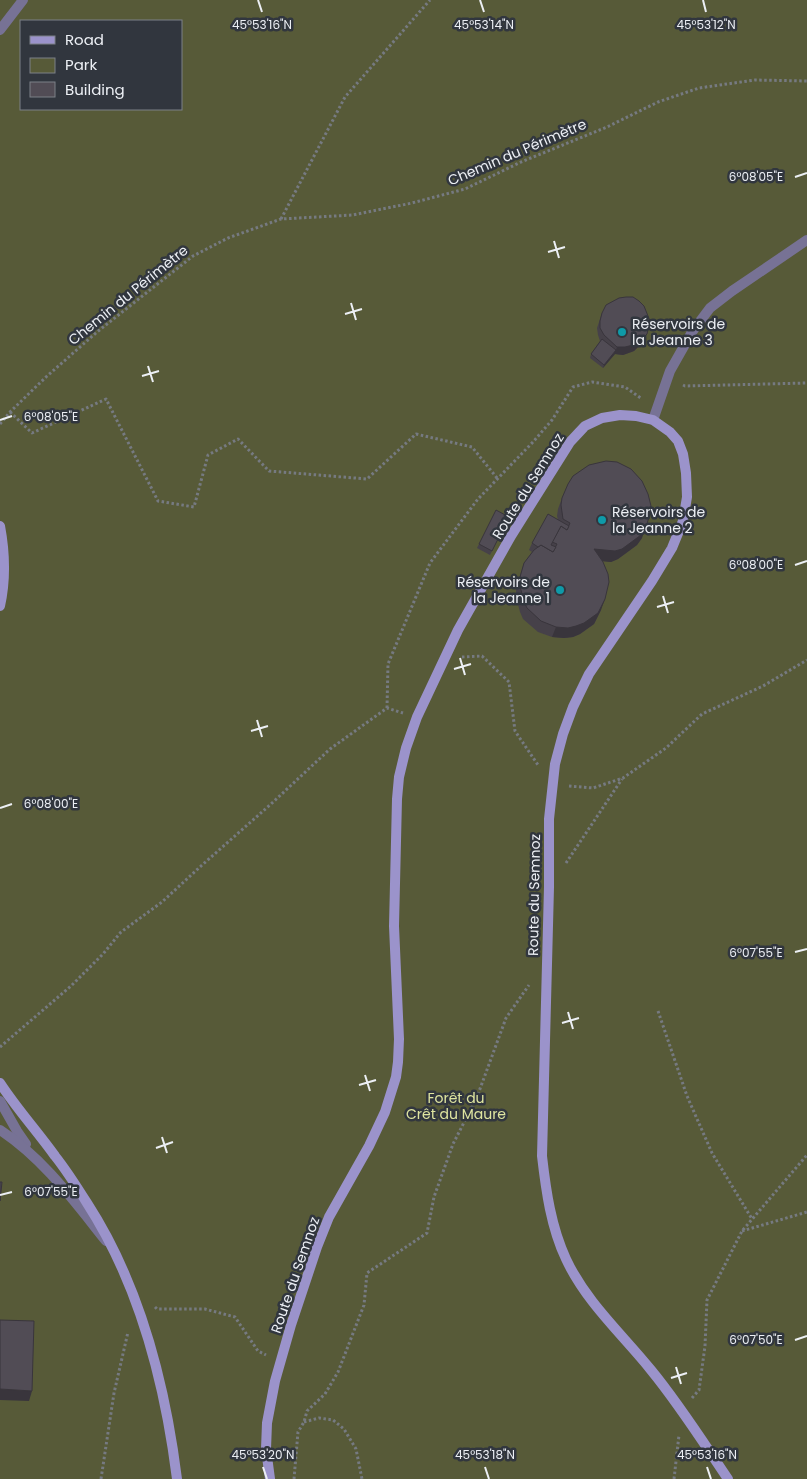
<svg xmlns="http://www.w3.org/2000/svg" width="807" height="1479" viewBox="0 0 807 1479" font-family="Poppins,sans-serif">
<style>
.green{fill:#575a38;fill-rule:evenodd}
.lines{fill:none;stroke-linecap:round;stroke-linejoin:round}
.path{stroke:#767a81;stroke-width:3;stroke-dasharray:2.5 2.5;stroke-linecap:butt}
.service{stroke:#777295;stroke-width:10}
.minor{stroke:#777295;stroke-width:10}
.secondary{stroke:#9b93cb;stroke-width:10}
.wall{fill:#464149}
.shaded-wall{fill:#39353c}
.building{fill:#514c55;stroke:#39353c}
.ticks{fill:none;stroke:#eceff4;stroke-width:2}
.culture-dot{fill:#0f9aa8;stroke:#31363e;stroke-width:2}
.labels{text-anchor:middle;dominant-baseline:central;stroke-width:5;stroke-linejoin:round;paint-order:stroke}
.street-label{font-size:14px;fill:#eceff4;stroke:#31363e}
.poi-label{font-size:14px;fill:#eceff4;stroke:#31363e;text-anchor:start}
.park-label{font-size:14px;fill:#dfe5a0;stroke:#31363e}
.ticks-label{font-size:12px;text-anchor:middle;fill:#eceff4;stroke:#31363e;stroke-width:5;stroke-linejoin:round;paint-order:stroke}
</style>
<rect width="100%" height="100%" fill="#31363e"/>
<!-- green -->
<path class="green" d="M0,0H807V1479H0ZM21,21H181V109H21Z"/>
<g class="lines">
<!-- path -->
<g class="path">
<polyline points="281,219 345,97 430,0"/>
<polyline points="683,385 685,386 807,383"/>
<polyline points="10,412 32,433 106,399 158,501 194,507 208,455 238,439 269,471 367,479 416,434 472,447 497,478"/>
<polyline points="0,424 10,412 46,377 97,332 193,256 228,238 281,219 353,215 412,203 465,189 521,162 607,127 658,102 699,88 755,80 807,81"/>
<polyline points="462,657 482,656 509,682 515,731 538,765"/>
<polyline points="387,708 388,664 430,563 478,499 533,442 552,420 573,387 592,382 625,387 642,399"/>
<polyline points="569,786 593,788 623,778 666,748 702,714 763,686 807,660"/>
<polyline points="566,863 622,779"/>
<polyline points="658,1011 687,1096 712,1153 752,1219"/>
<polyline points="0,1047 71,986 103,954 121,932 162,902 201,866 271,804 330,749 387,708 403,713"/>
<polyline points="742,1231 807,1212"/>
<polyline points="155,1307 157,1309 205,1309 235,1317 258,1351 266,1355"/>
<polyline points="692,1398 699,1390 705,1346 707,1300 742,1231 807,1155"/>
<polyline points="304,1422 319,1418 333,1420 344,1429 356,1449 362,1479"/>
<polyline points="101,1479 114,1393 128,1332"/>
<polyline points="294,1479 298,1432 304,1422 307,1411 325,1394 338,1372 364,1305 367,1273 427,1233 434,1197 453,1144 477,1097 506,1018 529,985"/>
<polyline points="674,1479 679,1435"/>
</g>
<!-- service -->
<g class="service">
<polyline points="0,30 23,0"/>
<polyline points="0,1101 17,1131 26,1144"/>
<path d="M0,1130C43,1158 74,1201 106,1241"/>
</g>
<!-- minor -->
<polyline class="minor" points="653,420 670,371 692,332 710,308 732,291 807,240"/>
<!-- secondary -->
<g class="secondary">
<path d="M0,526C5,553 6,579 0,606"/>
<path d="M0,1083C17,1109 37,1131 55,1156C67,1171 77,1187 87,1203C140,1285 165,1383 177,1479"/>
<path d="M270,1479L266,1449L267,1423L275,1381L291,1325L317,1247L329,1217L369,1146L385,1112L396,1077L398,1062L399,1039L394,926L397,799L399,777L406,748L417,717L458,630L511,536L570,442L585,426L602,418L620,415L636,416L653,420L670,432L678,441L683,454L686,473L687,497L683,521L672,548L652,581L589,674L573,707L563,734L555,764L549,819V887L542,1156C546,1191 551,1227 566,1259C586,1302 622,1334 651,1370C679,1404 703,1442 728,1479"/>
</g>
</g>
<!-- wall -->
<g class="wall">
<polygon points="602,313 644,341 634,351 623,355 615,354 603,368 590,358 591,354 600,341 598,335 597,328"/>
<polygon points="562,498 642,538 637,545 618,559 611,562 602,561 601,610 594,624 580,634 573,637 564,638 552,637 538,632 523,619 520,612 516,597 516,588 524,563 532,552 529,550 532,543 558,520 557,516 558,509"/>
<polygon points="509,517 490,555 477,548 479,544"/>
</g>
<!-- shaded-wall -->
<g class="shaded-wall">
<polygon points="647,334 644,341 634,351 623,355 615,354 603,368 604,365 616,350 617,347"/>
<polygon points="646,527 642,538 637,545 618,559 611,562 590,560 594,549"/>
<polygon points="605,599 601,610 594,624 580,634 573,637 564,638 552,637 556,627"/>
<polygon points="0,1389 32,1391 29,1401 0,1400"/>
</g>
<!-- building -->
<g class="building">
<polygon points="626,297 633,297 639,301 644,306 650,321 647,334 637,344 625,347 617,347 604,335 600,328 600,321 602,313 606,305 619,298"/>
<polygon points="602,339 616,350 604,365 591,354"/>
<polygon points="606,461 617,462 631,469 642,481 648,494 651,506 649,517 646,527 641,535 622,549 615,551 594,549 603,562 608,574 609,582 605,599 598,613 584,623 576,626 568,628 556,627 541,621 527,608 524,602 520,586 520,577 524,563 534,550 541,545 553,552 557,544 552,542 561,526 567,530 570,523 563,519 561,505 562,498 568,484 573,476 589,465"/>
<polygon points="496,510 509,517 492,551 479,544"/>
<polygon points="548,514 569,526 567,530 561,526 551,545 556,547 553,552 541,545 538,547 532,543"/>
<polygon points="0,1182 2,1182 0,1201"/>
<polygon points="0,1320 34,1321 32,1391 0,1389"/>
</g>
<!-- ticks -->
<path class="ticks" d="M258,0L262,12M480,0L484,12M703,0L706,12M795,177L807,173M554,241L559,258M548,252L565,247M351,303L356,320M345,314L362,309M148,366L153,382M142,376L159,371M0,420L12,416M795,565L807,561M663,596L668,613M657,607L674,602M460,658L465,675M454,669L471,664M257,720L262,737M251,731L268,726M0,808L12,804M795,952L807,949M568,1012L573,1029M562,1023L579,1018M365,1075L370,1091M359,1085L376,1080M162,1137L167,1153M156,1148L173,1142M0,1195L12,1192M795,1340L807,1336M676,1367L681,1384M671,1378L687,1373M263,1467L267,1479M485,1467L489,1479M707,1467L711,1479"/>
<!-- markers -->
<g class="culture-dot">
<circle cx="622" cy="332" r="5"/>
<circle cx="602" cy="520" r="5"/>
<circle cx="560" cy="590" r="5"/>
</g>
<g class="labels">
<!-- street labels -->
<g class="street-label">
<text transform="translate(517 152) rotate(-23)">Chemin du Périmètre</text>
<text transform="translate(128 295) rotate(-39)">Chemin du Périmètre</text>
<text transform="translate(528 486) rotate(-58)">Route du Semnoz</text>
<text transform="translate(534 895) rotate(-89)">Route du Semnoz</text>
<text transform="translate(295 1275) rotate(-71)">Route du Semnoz</text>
</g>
<!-- poi labels -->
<g class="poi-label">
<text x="632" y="324">Réservoirs de<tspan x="632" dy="16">la Jeanne 3</tspan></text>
<text x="612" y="512">Réservoirs de<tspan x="612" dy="16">la Jeanne 2</tspan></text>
<text x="550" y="582" text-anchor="end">Réservoirs de<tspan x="550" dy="16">la Jeanne 1</tspan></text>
</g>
<!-- park labels -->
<g class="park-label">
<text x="456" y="1098">Forêt du<tspan x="456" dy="16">Crêt du Maure</tspan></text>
</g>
</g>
<g class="ticks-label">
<text x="262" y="29">45°53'16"N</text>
<text x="484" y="29">45°53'14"N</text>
<text x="706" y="29">45°53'12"N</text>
<text x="756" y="181">6°08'05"E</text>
<text x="51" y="421">6°08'05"E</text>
<text x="756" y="569">6°08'00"E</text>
<text x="51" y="808">6°08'00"E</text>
<text x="756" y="957">6°07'55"E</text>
<text x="51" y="1196">6°07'55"E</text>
<text x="756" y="1344">6°07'50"E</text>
<text x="263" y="1459">45°53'20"N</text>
<text x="485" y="1459">45°53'18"N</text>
<text x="707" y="1459">45°53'16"N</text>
</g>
<!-- legend -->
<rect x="20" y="20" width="162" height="90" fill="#31363e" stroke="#7c8087"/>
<rect x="30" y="36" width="25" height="8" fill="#9b93cb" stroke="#7c8087"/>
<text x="65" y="45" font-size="15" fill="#eceff4">Road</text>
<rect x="30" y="58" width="25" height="15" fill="#575a38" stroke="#7c8087"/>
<text x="65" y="70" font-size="15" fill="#eceff4">Park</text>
<rect x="30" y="82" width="25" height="15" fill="#514c55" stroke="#7c8087"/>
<text x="65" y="95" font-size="15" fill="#eceff4">Building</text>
</svg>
